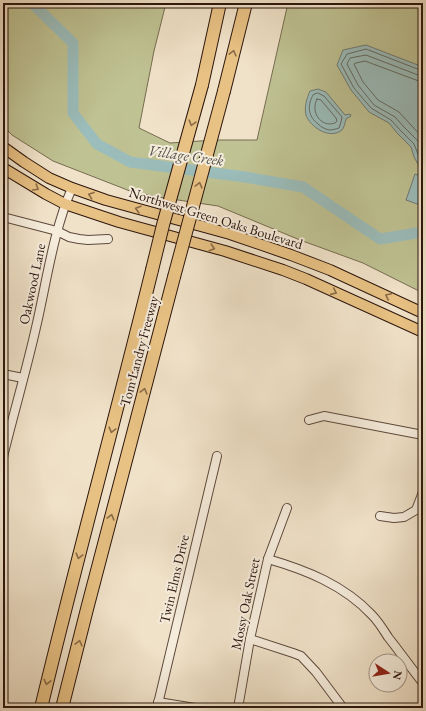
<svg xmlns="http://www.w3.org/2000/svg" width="426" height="711" viewBox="0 0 426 711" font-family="'EB Garamond',serif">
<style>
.green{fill:#bfc293;stroke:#766c50}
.water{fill:#9bbdbb;stroke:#6f7a75}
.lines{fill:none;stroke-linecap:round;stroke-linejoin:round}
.shore{stroke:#646a64;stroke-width:1}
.river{stroke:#9bbdbb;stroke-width:11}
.minor-casing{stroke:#5d493c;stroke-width:10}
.major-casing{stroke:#2c160d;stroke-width:12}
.highway-casing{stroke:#2c160d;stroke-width:14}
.minor{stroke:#f5ecdc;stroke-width:8}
.major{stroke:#e8c184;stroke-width:10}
.highway{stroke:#e8c184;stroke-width:12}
.highway-bridge-casing{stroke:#2c160d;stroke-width:14;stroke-linecap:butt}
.highway-bridge{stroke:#e8c184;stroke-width:12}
.oneway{stroke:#8a6c48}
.labels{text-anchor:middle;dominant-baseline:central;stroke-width:4;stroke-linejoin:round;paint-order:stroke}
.street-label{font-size:14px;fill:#2c160d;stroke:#f5ecdc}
.water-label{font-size:15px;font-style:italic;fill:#53504a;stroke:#f5ecdc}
</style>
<rect width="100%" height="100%" fill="#f0e2c9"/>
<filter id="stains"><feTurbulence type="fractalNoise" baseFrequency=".005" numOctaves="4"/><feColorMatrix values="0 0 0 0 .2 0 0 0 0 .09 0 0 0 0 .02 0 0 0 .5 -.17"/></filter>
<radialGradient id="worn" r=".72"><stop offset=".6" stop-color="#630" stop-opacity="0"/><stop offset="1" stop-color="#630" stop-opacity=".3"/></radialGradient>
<!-- green -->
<polygon class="green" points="3,3 166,3 154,51 139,128 170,143 215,140 257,140 288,3 423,3 423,293 363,263 300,240 218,206 158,197 130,191 53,161 12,135 3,126"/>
<!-- water -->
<g class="water">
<polygon points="366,45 423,67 423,206 406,200 415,174 420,176 419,166 414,157 411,147 397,133 389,123 369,112 351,90 337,65 343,50"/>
<path d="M318,89L326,92L345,115L350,114L351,116L346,119C345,123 344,128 342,130C330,140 310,127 306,115C304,107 307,98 310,91Z"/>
</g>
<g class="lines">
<!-- shore -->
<g class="shore">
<polyline points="423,70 420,70 366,49 347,54 341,64 354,88 371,108 391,120 400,130 414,144 423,167"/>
<polyline points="423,75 418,75 366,55 350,58 347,64 358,85 374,105 395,117 404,127 418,141 423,154"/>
<polyline points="423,82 416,80 365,61 356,63 354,64 363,82 378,100 399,112 423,138"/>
<path d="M318,93L324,96L342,117L341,122L339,128C336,129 332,130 329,130C325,129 321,127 318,124C308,116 307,106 313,95Z"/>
<path d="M317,99L321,100L336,118L337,121L335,123C321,128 310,112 317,99Z"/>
</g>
<!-- river -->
<polyline class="river" points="33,3 34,5 73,43 73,113 97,144 130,162 245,177 303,187 380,239 423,232"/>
<!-- minor casing -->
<g class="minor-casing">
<g id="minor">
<polyline points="3,217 57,231 69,237 79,239 88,240 108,239"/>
<polyline points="3,374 23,378"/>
<polyline points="309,420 324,416 423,435"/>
<path d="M3,457C14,412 27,368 37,323C47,279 54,229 72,188"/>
<polyline points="380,516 394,518 404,517 416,510 423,492"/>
<path d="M268,559C306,570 344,585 372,615C378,621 383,629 388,637C400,652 411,668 423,683"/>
<polyline points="250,639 293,653 301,656 316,672 343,708"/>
<polyline points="158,702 195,708"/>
<polyline points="157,708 217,456"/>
<polyline points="238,708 250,639 268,559 287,508"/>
</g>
</g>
<!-- major casing -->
<g class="major-casing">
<g id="major">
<polyline points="3,147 24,162 49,178 72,188 106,200 230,234 291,255 330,270 423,313"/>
<polyline points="3,168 46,194 65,204 119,222 225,251 283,270 306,279 423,332"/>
</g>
</g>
<!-- highway casing -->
<g class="highway-casing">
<g id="highway">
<polyline points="202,85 220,3"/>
<polyline points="224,91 246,3"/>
<path d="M41,708C76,562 116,416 152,270"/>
<polyline points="62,708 87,609 174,277"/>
</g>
</g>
<!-- minor -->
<use href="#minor" class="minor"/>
<!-- major -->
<use href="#major" class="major"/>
<!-- highway -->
<use href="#highway" class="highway"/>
<!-- highway-bridge casing -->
<g class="highway-bridge-casing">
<g id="highway-bridge">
<polyline points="152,270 163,225 202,85"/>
<polyline points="174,277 224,91"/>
</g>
</g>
<!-- highway-bridge -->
<use href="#highway-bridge" class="highway-bridge"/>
</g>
<!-- one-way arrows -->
<defs><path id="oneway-chevron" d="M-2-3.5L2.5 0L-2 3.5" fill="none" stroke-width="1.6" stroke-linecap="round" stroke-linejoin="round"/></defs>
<g class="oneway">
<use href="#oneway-chevron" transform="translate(233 53) rotate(-76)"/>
<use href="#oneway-chevron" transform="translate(192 123) rotate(106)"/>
<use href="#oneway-chevron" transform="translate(199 185) rotate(-75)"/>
<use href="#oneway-chevron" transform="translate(36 188) rotate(31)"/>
<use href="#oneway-chevron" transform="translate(91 195) rotate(-160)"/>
<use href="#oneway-chevron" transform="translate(138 209) rotate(-164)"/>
<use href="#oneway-chevron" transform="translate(212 248) rotate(16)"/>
<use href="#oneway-chevron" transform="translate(334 292) rotate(24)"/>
<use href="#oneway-chevron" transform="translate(388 296) rotate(-155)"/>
<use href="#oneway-chevron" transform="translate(144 391) rotate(-75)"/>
<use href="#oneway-chevron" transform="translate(112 430) rotate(105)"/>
<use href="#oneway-chevron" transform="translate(111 517) rotate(-75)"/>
<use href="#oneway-chevron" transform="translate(79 556) rotate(105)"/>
<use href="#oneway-chevron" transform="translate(79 643) rotate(-76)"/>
<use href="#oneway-chevron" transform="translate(47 682) rotate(104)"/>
</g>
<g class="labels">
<!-- street labels -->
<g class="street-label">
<text transform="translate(216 218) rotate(17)">Northwest Green Oaks Boulevard</text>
<text transform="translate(32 284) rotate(-78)">Oakwood Lane</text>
<text transform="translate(139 351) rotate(-75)">Tom Landry Freeway</text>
<text transform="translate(174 579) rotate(-77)">Twin Elms Drive</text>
<text transform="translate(245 604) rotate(-78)">Mossy Oak Street</text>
</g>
<!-- water labels -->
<g class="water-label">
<text transform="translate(186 155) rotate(8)">Village Creek</text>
</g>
</g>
<!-- margin -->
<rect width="426" height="711" fill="none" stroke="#f0e2c9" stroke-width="16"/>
<rect x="4" y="4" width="418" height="703" fill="none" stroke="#2c160d" stroke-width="2"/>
<rect x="8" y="8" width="410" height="695" fill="none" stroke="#2c160d"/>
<!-- north arrow -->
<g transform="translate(388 673) rotate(102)"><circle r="19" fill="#f5ecdc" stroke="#a59689"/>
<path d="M0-3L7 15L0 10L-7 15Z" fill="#8f2418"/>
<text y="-6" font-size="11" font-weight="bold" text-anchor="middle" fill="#2c160d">N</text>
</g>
<rect width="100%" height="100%" filter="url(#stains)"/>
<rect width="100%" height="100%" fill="url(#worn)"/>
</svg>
